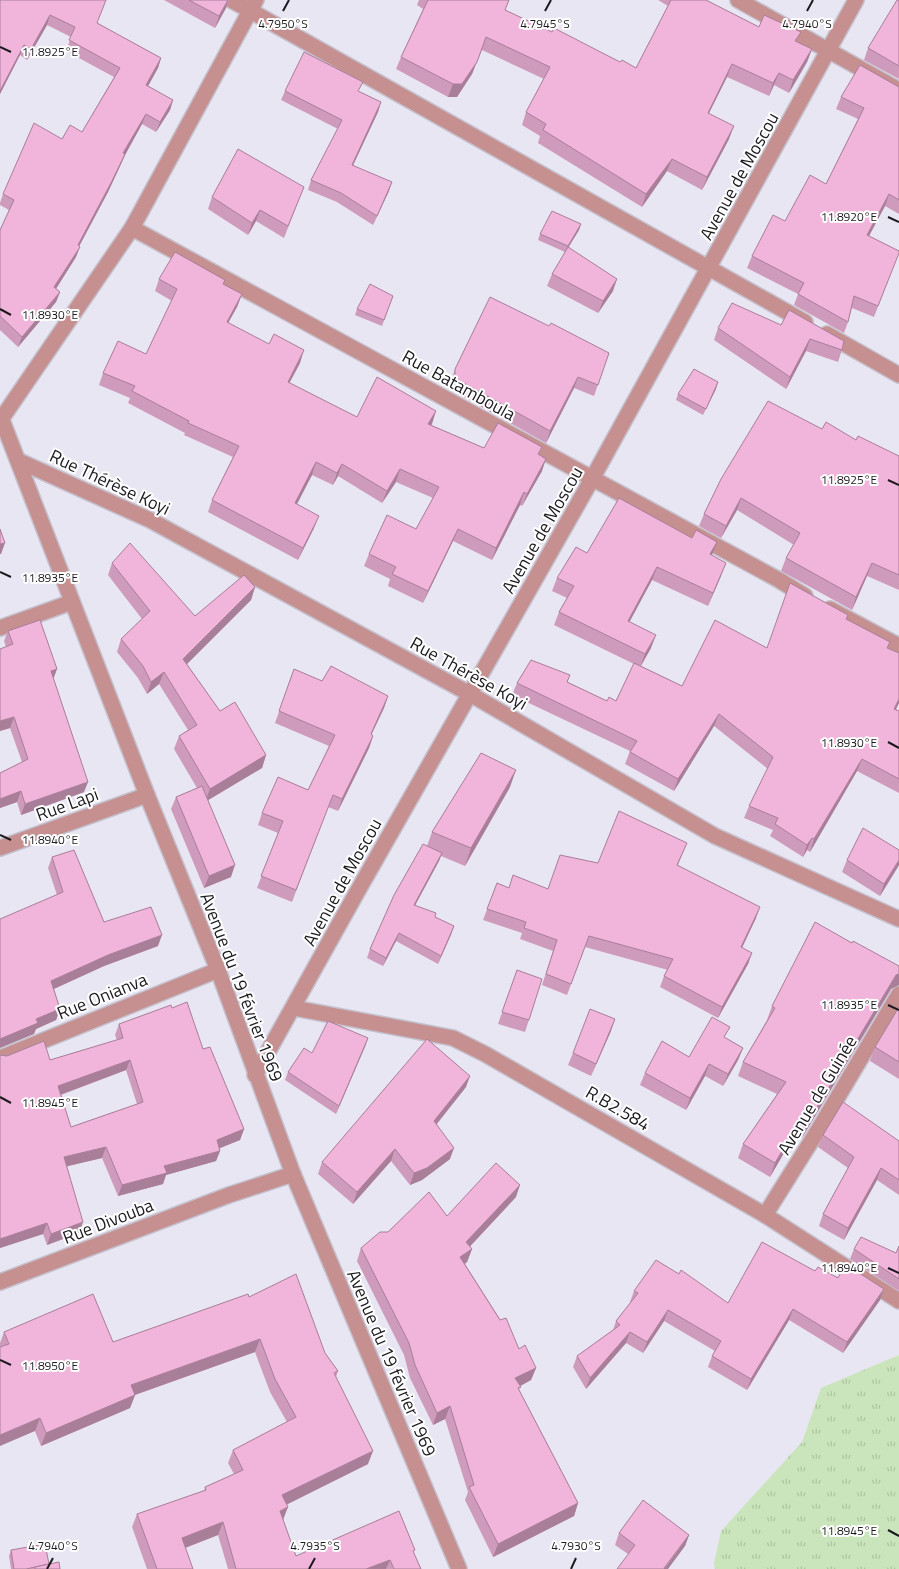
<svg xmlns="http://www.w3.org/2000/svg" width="899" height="1569" viewBox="0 0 899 1569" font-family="'Titillium Web',sans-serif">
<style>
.grass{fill:url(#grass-tufts)}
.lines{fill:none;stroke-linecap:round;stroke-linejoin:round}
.street-casing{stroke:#c4c1cd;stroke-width:18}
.street{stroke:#c69091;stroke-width:15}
.wall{fill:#cf9bbc;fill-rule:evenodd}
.shaded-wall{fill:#a97e99}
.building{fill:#f1b4db;stroke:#a97e99;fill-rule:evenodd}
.ticks{fill:none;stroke:#1c1a1f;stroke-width:2}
.labels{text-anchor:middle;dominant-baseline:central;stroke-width:4;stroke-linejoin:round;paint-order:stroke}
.street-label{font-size:18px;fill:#1c1a1f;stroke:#fff}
.ticks-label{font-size:12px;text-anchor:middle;fill:#1c1a1f;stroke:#fff;stroke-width:4;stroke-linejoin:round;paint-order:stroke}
</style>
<defs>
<pattern id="grass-tufts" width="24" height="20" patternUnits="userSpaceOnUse" patternTransform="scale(1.25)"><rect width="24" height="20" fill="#cae5bb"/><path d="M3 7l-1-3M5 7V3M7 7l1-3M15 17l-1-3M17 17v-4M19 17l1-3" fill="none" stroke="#adc4a0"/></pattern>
</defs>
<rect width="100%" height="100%" fill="#e9e6f3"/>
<!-- grass -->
<polygon class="grass" points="899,1355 899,1569 715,1569 714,1563 721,1531 802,1442 821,1388"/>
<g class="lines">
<!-- street casing -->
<g class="street-casing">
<g id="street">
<polyline points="231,0 805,322"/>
<polyline points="738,0 899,90"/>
<polyline points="132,228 779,580 805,596"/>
<polyline points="827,334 899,375"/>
<polyline points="0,415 147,795 218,970 293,1174 459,1569"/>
<polyline points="0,421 132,228 256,0"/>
<polyline points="19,461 150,520 470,694 715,836 899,919"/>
<polyline points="830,609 899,646"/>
<polyline points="0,628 72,602"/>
<polyline points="0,848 147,795"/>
<polyline points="294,1008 453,1038 485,1054 765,1215 899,1301"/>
<polyline points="0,1058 218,970"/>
<polyline points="255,1075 356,894 592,479 856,0"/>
<polyline points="765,1215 817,1132 899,994"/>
<polyline points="0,1282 229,1195 293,1174"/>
</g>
</g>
<!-- street -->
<use href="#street" class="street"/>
</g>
<!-- wall -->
<g class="wall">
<polygon points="0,0 97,23 161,58 158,68 148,86 173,100 170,110 156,132 142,124 125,155 121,164 108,192 79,246 76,257 56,289 60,292 56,302 18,347 0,330 0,230 9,210 0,205 0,203 3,194 62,139 82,132 114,77 66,51 71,37 47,25 27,60 20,55 0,94"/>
<polygon points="164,0 229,0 226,8 215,28"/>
<polygon points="419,0 509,0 505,10 552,32 620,62 636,68 668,6 658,0 706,0 759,27 797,42 812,49 807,62 789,93 774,85 769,96 727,77 709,113 729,139 702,190 667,171 642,207 538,143 540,136 522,125 526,112 544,79 482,50 472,74 457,97 448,97 396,69 401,57 423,9 417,5"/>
<polygon points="899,0 899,79 864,60 868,48"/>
<polygon points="899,87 899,214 885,206 869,236 899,251 874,317 852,308 848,322 844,333 794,305 798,294 747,268 752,256 785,221 826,184 858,119 836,109 841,97"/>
<polygon points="285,91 359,92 381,102 378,112 353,165 389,191 373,225 337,202 308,190 311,180 338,129 281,100"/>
<polygon points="304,187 284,238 256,221 248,235 208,209 212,197"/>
<polygon points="581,224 579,230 569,247 613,291 598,313 547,286 552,274 565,252 538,240 540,234"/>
<polygon points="159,279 223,285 242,294 237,307 228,323 300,363 289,383 357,417 436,411 431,425 484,448 542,447 539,455 542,471 522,506 520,505 492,560 453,541 423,603 388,586 390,579 364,566 369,554 416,529 433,498 396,482 382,503 338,476 333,485 312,475 296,504 314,528 298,560 208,512 212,500 233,457 184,435 185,433 128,403 130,398 99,385 103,373 146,354 172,301 155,291"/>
<polygon points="393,296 382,326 355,315 357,309"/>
<polygon points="781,325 842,350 838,362 806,351 786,389 714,340 718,328"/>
<polygon points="549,326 609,353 594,396 574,388 546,443 451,390 451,381 455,369"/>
<polygon points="716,389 703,415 676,400 678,394"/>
<polygon points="822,429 856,440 899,456 899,590 867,576 852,610 781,571 786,558 794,545 737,510 721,538 699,526 704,514"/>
<polygon points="587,553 712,555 721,576 708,606 652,580 629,622 651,648 641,666 682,686 767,648 847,620 888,648 899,653 899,703 896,709 899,711 899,793 857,771 810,852 807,850 803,857 770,836 773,830 744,818 749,806 768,769 714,726 674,791 625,764 630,751 512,695 517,683 570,675 567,682 607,701 616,701 634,664 554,625 559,612 567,598 552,591 557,578"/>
<polygon points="112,563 195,616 255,587 251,600 187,664 220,711 266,755 262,768 208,800 231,877 204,888 171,809 176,797 197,788 174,749 179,736 188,730 159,684 147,694 138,678 117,652 121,639 142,619 108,575"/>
<polygon points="8,631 57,669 53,678 84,792 21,815 17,802 0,808 0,773 22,762 10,728 0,731 0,649 6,647 4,641"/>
<polygon points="294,669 322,681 388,696 384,708 371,735 373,736 369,748 338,811 328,807 292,902 257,888 278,833 258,825 262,813 308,790 329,746 275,723"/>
<polygon points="510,787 465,866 441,856 439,861 415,905 435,917 454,926 438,964 396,941 383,966 367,958 370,949 427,846 432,832"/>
<polygon points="687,843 678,865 756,918 742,948 752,953 748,964 718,1018 660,987 664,976 668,970 585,947 567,995 542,985 553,951 520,939 522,933 483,920 497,883 509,888 548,889 598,863"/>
<polygon points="52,857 104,922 158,946 104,966 54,989 60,1009 56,1020 36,1029 34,1034 57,895 48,868"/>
<polygon points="847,860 899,865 880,896 842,872"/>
<polygon points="517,970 529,1020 525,1032 498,1024"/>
<polygon points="891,989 802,1138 795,1134 770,1177 738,1158 743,1144 777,1094 738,1076 743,1062 767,1020 772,1006"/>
<polygon points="899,1007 899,1079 870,1061 875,1047"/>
<path d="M172,1008L203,1049L244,1129L240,1140L219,1148L220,1151L216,1161L166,1175L163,1184L118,1196L102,1158L67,1166L79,1233L47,1245L43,1234L0,1248V1055L50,1060L117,1040L115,1035L119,1024ZM126,1070L137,1104L71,1127L61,1095Z"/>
<polygon points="611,1031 591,1076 568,1065 573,1053"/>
<polygon points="368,1038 336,1114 285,1080 288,1072 312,1053"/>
<polygon points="726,1038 743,1048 738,1060 723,1086 705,1076 686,1110 640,1085 645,1073 689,1057"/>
<polygon points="466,1087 437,1124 450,1159 422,1180 410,1185 391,1161 353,1204 318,1174 322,1162"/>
<polygon points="823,1135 899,1141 899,1195 877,1180 844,1240 819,1226 823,1214 848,1168 818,1147"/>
<polygon points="516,1197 470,1246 472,1249 467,1262 465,1264 519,1349 536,1368 531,1380 520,1386 519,1390 578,1503 574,1516 493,1557 465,1500 468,1492 445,1419 433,1425 410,1378 404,1355 357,1261 361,1248 388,1232 447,1216"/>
<polygon points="899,1246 899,1291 850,1259 854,1249 896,1253"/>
<polygon points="815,1271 884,1289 880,1300 843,1353 789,1320 747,1390 708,1367 712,1356 715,1351 664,1321 643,1353 626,1343 586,1389 573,1367 577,1356 613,1330 616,1321 631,1302 630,1302 634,1291 728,1303"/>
<polygon points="249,1297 325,1353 338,1371 336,1377 368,1464 286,1504 283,1521 296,1556 414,1554 421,1569 228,1569 218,1535 185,1548 193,1569 147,1569 132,1527 137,1514 204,1491 205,1487 234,1474 228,1463 233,1450 287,1422 270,1392 255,1352 135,1395 130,1408 41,1446 0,1346 0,1343 4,1332 113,1342"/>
<polygon points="619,1533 689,1535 685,1546 628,1554 615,1545"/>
<polygon points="11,1550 49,1564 60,1569 11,1569 9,1556"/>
</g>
<!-- shaded-wall -->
<g class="shaded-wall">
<polygon points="228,0 226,8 215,28 219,16"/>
<polygon points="50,15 47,25 27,60 31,49"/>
<polygon points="486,37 472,74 457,97 448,97 453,84"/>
<polygon points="24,45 20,55 0,94 0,91"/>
<polygon points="812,49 807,62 789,93 793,80"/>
<polygon points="161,58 158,68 143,95 146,85"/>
<polygon points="732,64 727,77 703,125 708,113"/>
<polygon points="779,73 774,85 769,96 773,83"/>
<polygon points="173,100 170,110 156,132 160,122"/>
<polygon points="381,102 378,112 349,174 352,165"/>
<polygon points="146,114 142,124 125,155 121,164 108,192 75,254 80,247 76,257 50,298 54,287 78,245 123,153"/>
<polygon points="734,126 729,139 702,190 707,177"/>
<polygon points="672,159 667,171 642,207 646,194"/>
<polygon points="392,182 389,191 373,225 377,216"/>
<polygon points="889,194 885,206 863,247 867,235"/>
<polygon points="260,210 256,221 248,235 252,223"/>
<polygon points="581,224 579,230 565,252 568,246"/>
<polygon points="617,279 613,291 598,313 603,301"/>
<polygon points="60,292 56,302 18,347 22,337"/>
<polygon points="242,294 237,307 222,334 227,322"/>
<polygon points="810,339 806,351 786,389 790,377"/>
<polygon points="304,350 300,363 283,395 288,382"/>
<polygon points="578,377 574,388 546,443 550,431"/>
<polygon points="718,382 716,389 703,415 706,409"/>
<polygon points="436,411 432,424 424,436 428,424"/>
<polygon points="546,459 542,471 522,506 527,494"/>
<polygon points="316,462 312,475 291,516 295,503"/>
<polygon points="342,464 338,476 333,485 337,473"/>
<polygon points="400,469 396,482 382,503 387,491"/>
<polygon points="524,492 520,505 492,560 496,548"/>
<polygon points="741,498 737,510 721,538 726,526"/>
<polygon points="319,516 314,528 298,560 303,548"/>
<polygon points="458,529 453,541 423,603 428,591"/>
<polygon points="717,542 712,555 705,567 710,554"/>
<polygon points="5,543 1,554 0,554 0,544"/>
<polygon points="726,563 721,576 708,606 713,593"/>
<polygon points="872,563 867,576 852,610 856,597"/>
<polygon points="657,567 652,580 623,634 628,621"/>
<polygon points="255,587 251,600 179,672 183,659"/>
<polygon points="656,635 651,648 640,667 645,654"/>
<polygon points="57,669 53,680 51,671"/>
<polygon points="164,672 159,684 147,694 151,682"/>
<polygon points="388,696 384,708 366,746 371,734"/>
<polygon points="899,699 899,703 890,721 894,709"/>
<polygon points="719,714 714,726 674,791 678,779"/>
<polygon points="14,717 10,728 0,731 0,721"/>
<polygon points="373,736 369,748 338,811 342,799"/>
<polygon points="266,755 262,768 205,802 210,789"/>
<polygon points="862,759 857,771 810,852 814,839"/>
<polygon points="516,770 510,787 465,866 471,848"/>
<polygon points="88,782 84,792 21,815 25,804"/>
<polygon points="21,791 17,802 0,808 0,799"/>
<polygon points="812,838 807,850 803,857 807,845"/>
<polygon points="442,853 439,861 411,913 414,905"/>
<polygon points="899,860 899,865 880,896 884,884"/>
<polygon points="235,865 231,877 204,888 209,876"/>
<polygon points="760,907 756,918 737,958 741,947"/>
<polygon points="454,926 451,935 438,964 441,956"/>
<polygon points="399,933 396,941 383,966 386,958"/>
<polygon points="162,935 158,946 104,966 47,992 51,981 108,955"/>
<polygon points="752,953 748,964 718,1018 722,1007"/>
<polygon points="899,974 899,985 891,989 802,1138 807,1124 896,975"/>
<polygon points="60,1009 56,1020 36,1029 34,1034 0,1048 0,1039 36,1019"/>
<polygon points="615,1019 611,1031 591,1076 596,1064"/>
<polygon points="368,1038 365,1047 336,1114 339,1106"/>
<polygon points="743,1048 738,1060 723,1086 728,1074"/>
<polygon points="130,1060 126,1070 54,1097 58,1086"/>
<polygon points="709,1064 705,1076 686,1110 690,1098"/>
<polygon points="470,1076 466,1087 430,1132 434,1121"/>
<polygon points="800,1120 795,1134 770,1177 775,1163"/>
<polygon points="244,1129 240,1140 213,1151 217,1140"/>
<polygon points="106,1147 102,1158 60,1168 64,1157"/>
<polygon points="454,1148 450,1159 422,1180 410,1185 414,1173"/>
<polygon points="395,1149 391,1161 353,1204 357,1192"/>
<polygon points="220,1151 216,1161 166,1175 163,1184 118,1196 122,1185 164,1166"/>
<polygon points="881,1168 877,1180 844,1240 848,1228"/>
<polygon points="520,1185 516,1197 462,1255 466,1242"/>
<polygon points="83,1222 79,1233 47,1245 51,1234"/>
<polygon points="47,1223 43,1234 0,1248 0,1239"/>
<polygon points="472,1249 467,1262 456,1270 460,1257"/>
<polygon points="884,1289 880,1300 843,1353 847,1342"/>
<polygon points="793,1309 789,1320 747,1390 751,1379"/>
<polygon points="668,1310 664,1321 643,1353 647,1342"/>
<polygon points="630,1332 626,1343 586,1389 590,1378"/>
<polygon points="260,1339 255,1352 126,1398 131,1385"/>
<polygon points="536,1368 531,1380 511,1391 515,1378"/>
<polygon points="135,1395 130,1408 41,1446 46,1433"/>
<polygon points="450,1406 445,1419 433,1425 437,1413"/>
<polygon points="40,1418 35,1431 0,1446 0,1435"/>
<polygon points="373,1451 368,1464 278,1509 282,1495"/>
<polygon points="578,1503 574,1516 493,1557 498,1544"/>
<polygon points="288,1507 283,1520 280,1511"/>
<polygon points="223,1522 218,1535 177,1551 182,1538"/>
<polygon points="689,1535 685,1546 668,1569 664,1569"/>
<polygon points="390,1560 386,1569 366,1569"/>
</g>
<!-- building -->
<g class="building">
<polygon points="0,0 106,0 97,23 161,58 146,85 173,100 160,122 146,114 123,153 125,154 112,181 78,245 80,247 54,287 60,292 22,337 0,316 0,230 14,200 3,194 34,123 62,139 70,125 82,132 120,68 69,40 75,27 50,15 31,49 24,45 0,91"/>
<polygon points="189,0 228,0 219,16"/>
<polygon points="428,0 509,0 505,10 552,32 554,28 620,62 622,60 636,68 671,0 706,0 759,27 764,15 801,32 795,41 812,49 793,80 779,73 773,83 732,64 708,113 734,126 707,177 672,159 646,194 543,130 546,124 526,112 550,67 486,37 477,62 462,84 453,84 401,57"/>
<polygon points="897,0 899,0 899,66 868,48"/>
<polygon points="304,52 363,82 358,91 381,102 352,165 392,182 377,216 341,193 311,180 342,120 285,91"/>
<polygon points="860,65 899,87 899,200 889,194 867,235 899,251 899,253 878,306 854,296 848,322 798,294 804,283 752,256 773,215 785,221 810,175 826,184 864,108 841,97"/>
<polygon points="238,149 304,187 288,226 260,210 252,223 212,197"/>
<polygon points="552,211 581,224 568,246 540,234"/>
<polygon points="568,247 617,279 603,301 552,274"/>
<polygon points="175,252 225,280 223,284 242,294 227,322 269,344 274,334 304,350 288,382 357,417 377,377 436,411 428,424 484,448 498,423 542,447 538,454 546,459 527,494 524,492 496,548 458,529 428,591 392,574 396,567 369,554 387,515 416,529 439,487 400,469 387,491 342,464 337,473 316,462 295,503 319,516 303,548 212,500 239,446 188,423 189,421 132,391 135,386 103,373 118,341 146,354 177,289 159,279"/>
<polygon points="370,284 393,296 384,320 357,309"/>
<polygon points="490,297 549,326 551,323 609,353 598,385 578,377 550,431 455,378 455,369"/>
<polygon points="732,303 781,325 789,310 844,341 842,350 810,339 790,377 718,328"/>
<polygon points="694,369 718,382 706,409 678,394"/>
<polygon points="768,401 822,429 826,422 856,440 858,436 899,456 899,575 872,563 856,597 786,558 800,533 741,498 726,526 704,514 721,479"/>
<polygon points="619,498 692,538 696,530 717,542 710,554 726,563 713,593 657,567 628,621 656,635 645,654 559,612 574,586 557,578 576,547 587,553"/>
<polygon points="0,529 5,543 0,544"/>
<polygon points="130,543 195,616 244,575 255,587 183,659 220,711 235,702 266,755 210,789 179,736 197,725 164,672 151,682 143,666 121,639 150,611 112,563"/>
<polygon points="790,583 848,615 846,619 890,642 887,648 899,653 899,699 894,709 899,711 899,779 862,759 814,839 812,838 807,845 775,824 778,818 749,806 773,757 719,714 678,779 630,752 637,741 517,683 531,660 570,675 567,682 607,701 609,697 616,701 634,663 682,686 715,620 767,648"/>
<polygon points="40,620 57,669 51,671 88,782 25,804 21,791 0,799 0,773 28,759 14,717 0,721 0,649 13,644 8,631"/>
<polygon points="331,666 388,696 371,734 373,736 342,799 333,795 296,890 261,876 283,821 262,813 278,777 308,790 335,735 279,711 294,669 322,681"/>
<polygon points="481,753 516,770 471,848 432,832"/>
<polygon points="202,786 235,865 209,876 176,797"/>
<polygon points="619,811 687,843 677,865 760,907 741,947 752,953 722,1007 664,976 673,959 589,936 571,984 546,974 557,940 524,928 526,922 487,909 497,883 509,888 513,875 548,889 560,855 598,863"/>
<polygon points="863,828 899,850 899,860 884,884 847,860"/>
<polygon points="423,844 442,853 414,905 436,913 435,917 454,926 441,956 399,933 386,958 370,949 394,895"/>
<polygon points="74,850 104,922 151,907 162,935 108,955 51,981 60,1009 36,1019 38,1023 0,1039 0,919 63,892 52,857"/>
<polygon points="815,922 852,943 853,941 899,966 899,974 896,975 807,1124 800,1120 775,1163 743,1144 786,1082 743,1062 775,1008 772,1006"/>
<polygon points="517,970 542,979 529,1020 502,1012"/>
<path d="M187,1002L203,1049L210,1047L244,1129L217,1140L220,1151L164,1166L167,1173L122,1185L106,1147L64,1157L83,1222L51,1234L47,1223L0,1239V1055L7,1056L44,1041L50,1060L123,1038L119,1024L171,1005L172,1008ZM130,1060L143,1102L71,1127L58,1086Z"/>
<polygon points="899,1007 899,1062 875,1047"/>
<polygon points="590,1009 615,1019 596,1064 573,1053"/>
<polygon points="712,1017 730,1027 724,1037 743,1048 728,1074 709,1064 690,1098 645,1073 662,1041 689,1057"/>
<polygon points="328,1021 368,1038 339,1106 288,1072 304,1048 312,1053"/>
<polygon points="427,1039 470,1076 434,1121 454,1148 427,1168 414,1173 395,1149 357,1192 322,1162"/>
<polygon points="843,1102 899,1141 899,1180 881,1168 848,1228 823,1214 854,1157 823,1135"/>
<polygon points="496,1163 520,1185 466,1242 472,1249 460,1257 500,1320 506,1318 519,1349 525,1345 536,1368 515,1378 521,1387 518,1388 578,1503 498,1544 469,1487 474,1485 450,1406 437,1413 415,1365 409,1343 361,1248 380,1232 388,1232 429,1192 447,1216"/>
<polygon points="861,1237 896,1253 899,1246 899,1279 854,1249"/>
<polygon points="762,1242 815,1271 818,1267 838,1278 845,1264 884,1289 847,1342 793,1309 751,1379 712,1356 721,1341 668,1310 647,1342 630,1332 590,1378 577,1356 620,1325 616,1321 638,1293 634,1291 656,1260 679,1274 681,1270 728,1303"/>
<polygon points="296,1274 325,1353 338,1371 334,1373 373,1451 282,1495 288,1507 280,1511 296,1556 399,1511 415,1550 413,1551 421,1569 394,1569 390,1560 366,1569 236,1569 223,1522 182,1538 193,1569 157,1569 137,1514 206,1490 205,1487 243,1470 233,1450 296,1417 275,1379 260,1339 131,1385 135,1395 46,1433 40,1418 0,1435 0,1347 9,1344 4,1332 93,1294 113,1342 248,1294 249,1297"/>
<polygon points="643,1500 689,1535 664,1568 665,1569 617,1569 635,1545 619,1533"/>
<polygon points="45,1544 49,1564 26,1569 14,1569 11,1550"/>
<polygon points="59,1562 60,1569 35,1569 35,1567"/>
</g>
<!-- ticks -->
<path class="ticks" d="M283,11L289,0M545,11L551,0M807,11L813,0M0,47L11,52M888,217L899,222M0,309L11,315M888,480L899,485M0,572L11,577M888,742L899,748M0,835L11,840M888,1005L899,1010M0,1097L11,1103M888,1268L899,1273M0,1360L11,1365M888,1530L899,1536M47,1569L53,1558M309,1569L315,1558M571,1569L576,1558"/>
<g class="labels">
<!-- street labels -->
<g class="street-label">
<text transform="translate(739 176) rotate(-61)">Avenue de Moscou</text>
<text transform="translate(459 385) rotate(29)">Rue Batamboula</text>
<text transform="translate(110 482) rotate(25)">Rue Thérèse Koyi</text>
<text transform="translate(542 530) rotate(-60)">Avenue de Moscou</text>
<text transform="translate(469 673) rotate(29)">Rue Thérèse Koyi</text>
<text transform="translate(67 804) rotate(-20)">Rue Lapi</text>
<text transform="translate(342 882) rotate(-61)">Avenue de Moscou</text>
<text transform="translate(242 987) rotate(69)">Avenue du 19 février 1969</text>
<text transform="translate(102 996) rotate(-22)">Rue Onianva</text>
<text transform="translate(817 1095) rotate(-59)">Avenue de Guinée</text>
<text transform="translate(618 1108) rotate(30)">R.B2.584</text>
<text transform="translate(108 1221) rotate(-21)">Rue Divouba</text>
<text transform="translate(392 1363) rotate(67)">Avenue du 19 février 1969</text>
</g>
</g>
<g class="ticks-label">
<text x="545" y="28">4.7945°S</text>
<text x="283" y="28">4.7950°S</text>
<text x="807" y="28">4.7940°S</text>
<text x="50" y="56">11.8925°E</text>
<text x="849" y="221">11.8920°E</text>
<text x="50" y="319">11.8930°E</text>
<text x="849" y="484">11.8925°E</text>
<text x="50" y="582">11.8935°E</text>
<text x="849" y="747">11.8930°E</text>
<text x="50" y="844">11.8940°E</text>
<text x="849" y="1009">11.8935°E</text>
<text x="50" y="1107">11.8945°E</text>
<text x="849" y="1272">11.8940°E</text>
<text x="50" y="1370">11.8950°E</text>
<text x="849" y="1535">11.8945°E</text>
<text x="53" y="1550">4.7940°S</text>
<text x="315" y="1550">4.7935°S</text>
<text x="576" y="1550">4.7930°S</text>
</g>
</svg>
